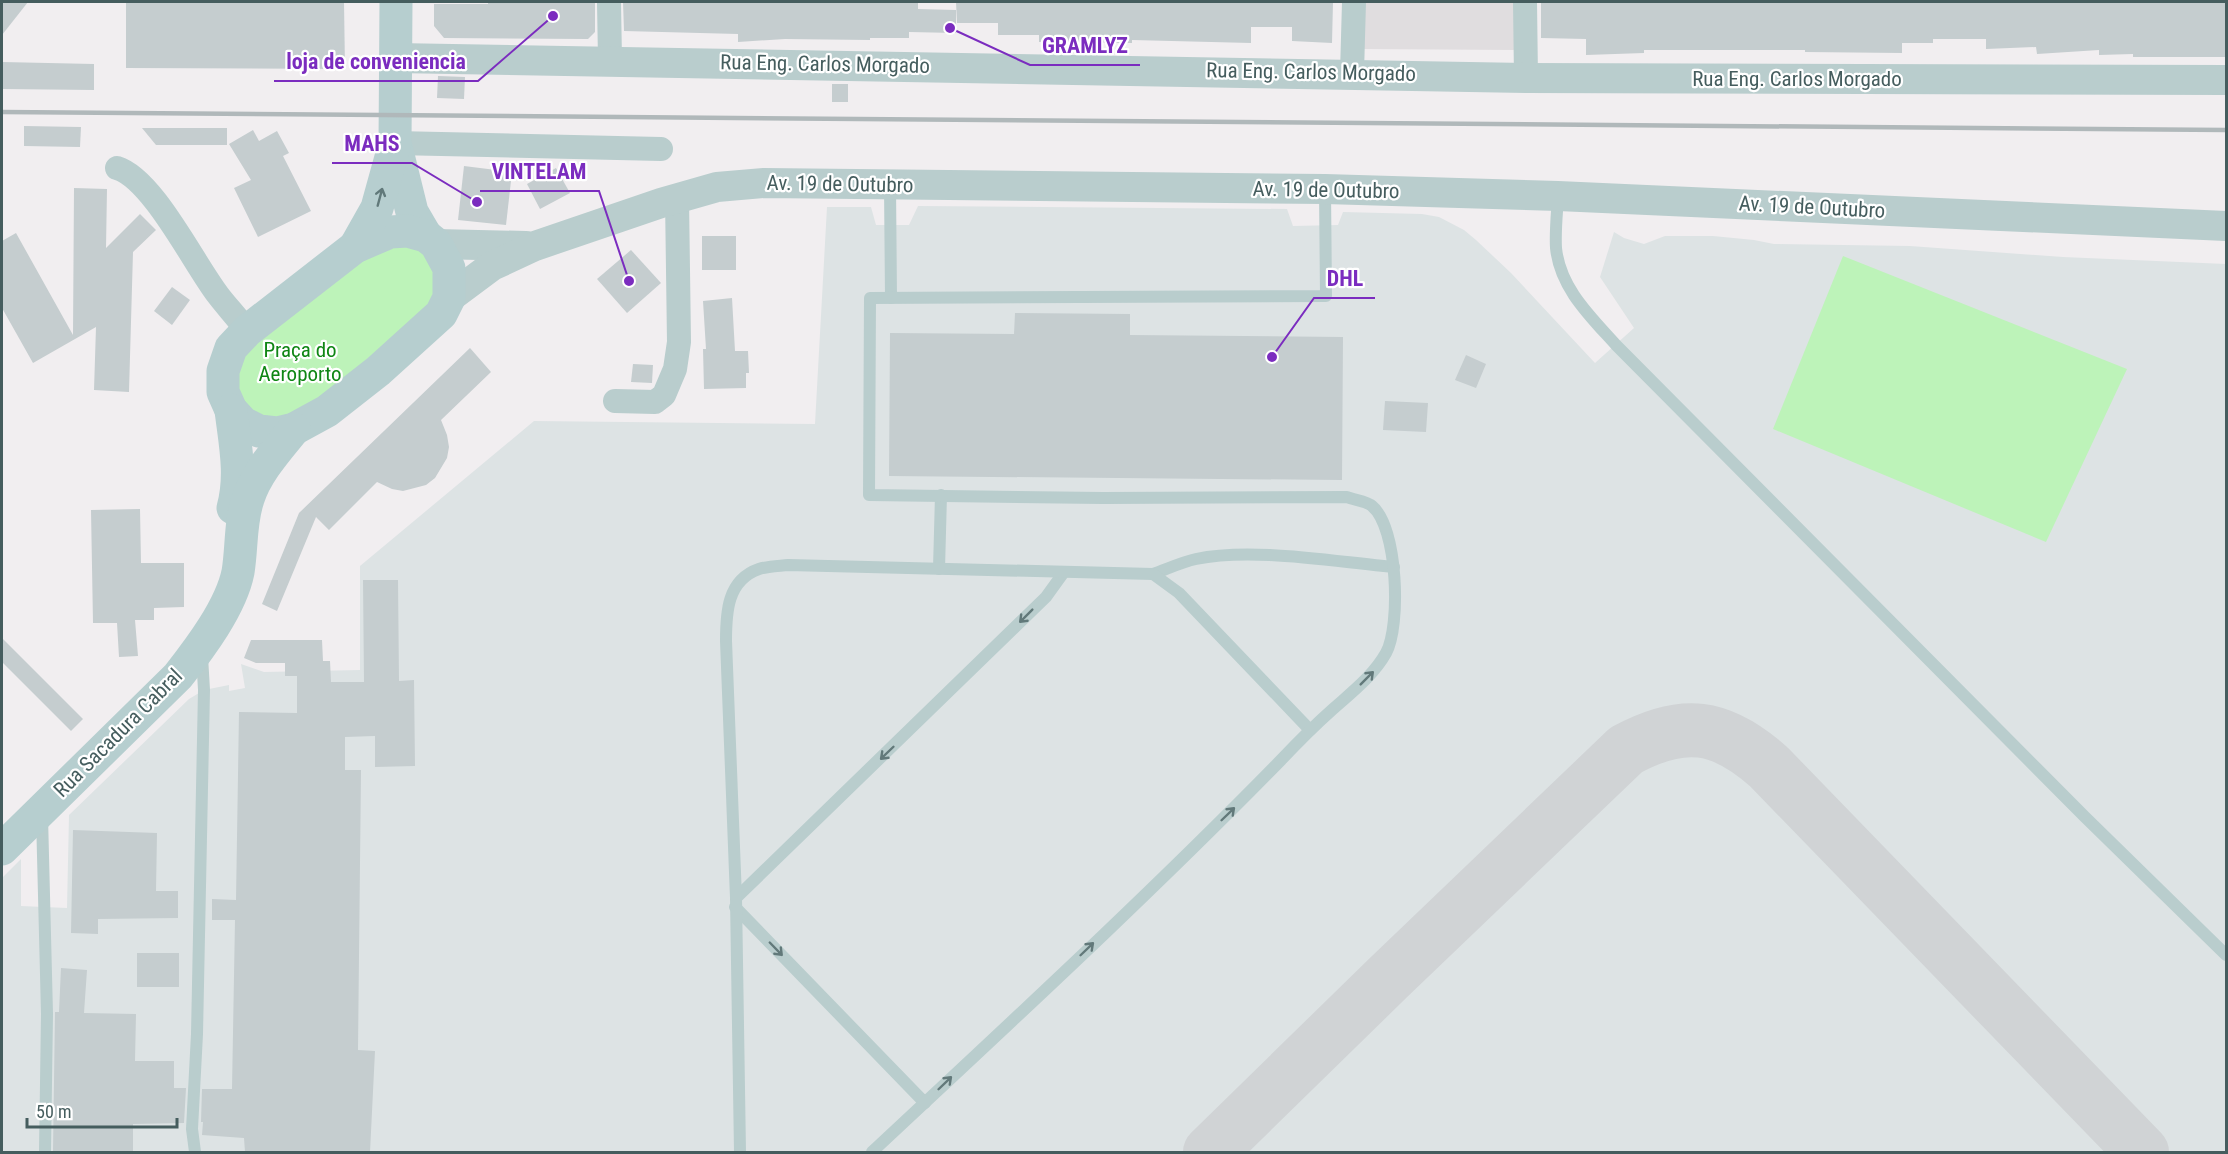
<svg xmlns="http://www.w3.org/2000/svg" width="2228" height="1154" viewBox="0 0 2228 1154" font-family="'Roboto Condensed',sans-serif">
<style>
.education{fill:#e0dddf}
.airport{fill:#dde3e4}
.green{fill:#bdf3b9}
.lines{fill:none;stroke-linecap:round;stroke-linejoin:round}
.taxiway{stroke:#d0d3d5;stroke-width:54}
.building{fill:#c5cdcf}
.service{stroke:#b9cdcd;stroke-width:12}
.minor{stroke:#b9cdcd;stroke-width:24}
.tertiary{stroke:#b9cdcd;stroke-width:30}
.secondary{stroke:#b6cecf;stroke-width:33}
.rail{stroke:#b0b8ba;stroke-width:4.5}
.oneway{stroke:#61797a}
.oneway2{stroke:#62797a}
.labels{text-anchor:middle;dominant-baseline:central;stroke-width:4.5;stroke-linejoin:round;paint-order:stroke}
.street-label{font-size:21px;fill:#455d5e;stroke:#fff}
.park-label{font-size:21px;fill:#0f8614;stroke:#fff}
.leader{fill:none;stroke:#7b2cbf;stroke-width:2}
.callout-dot{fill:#7b2cbf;stroke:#fff;stroke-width:2}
.callout-label{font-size:22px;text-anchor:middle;font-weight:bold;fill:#7b2cbf;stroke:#fff;stroke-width:4.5;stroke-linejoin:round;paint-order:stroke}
</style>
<rect width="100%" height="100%" fill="#f1eef0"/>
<!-- education -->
<polygon class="education" points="1360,2 1514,2 1515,50 1359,49"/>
<!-- airport -->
<polygon class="airport" points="918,206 1287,209 1293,226 1338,225 1343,212 1422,214 1439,217 1464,230 1476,240 1511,273 1595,363 1634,328 1600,277 1614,232 1624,238 1644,244 1665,236 1713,236 1754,240 1774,244 1910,246 2063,257 2226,264 2226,1152 2,1152 2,878 21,859 21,906 67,908 69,815 189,699 204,690 229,685 229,691 245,688 241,664 264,672 360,670 360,566 534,421 815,424 827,207 871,207 876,225 909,225"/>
<!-- green -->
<g class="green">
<polygon points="382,245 423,246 439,280 427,308 309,409 284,421 260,419 239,399 238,370 242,359 261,339"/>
<polygon points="1843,256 2127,369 2046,542 1773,429"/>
</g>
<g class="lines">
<!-- taxiway -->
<path class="taxiway" d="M1210,1152L1388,978L1626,750C1683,719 1721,724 1769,767L2142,1152"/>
</g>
<!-- building -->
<g class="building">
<polygon points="2,2 28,2 2,35"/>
<polygon points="126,2 344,2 345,69 126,68"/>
<polygon points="488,2 595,2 595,32 588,39 444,38 434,26 434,4 488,4"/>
<polygon points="623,2 918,2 918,9 956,10 956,33 909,32 909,38 870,38 870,40 785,39 738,42 738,34 624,31"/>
<polygon points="956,2 1209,2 1209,3 1258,3 1258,2 1333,2 1332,43 1292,41 1292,27 1251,27 1251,43 1132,40 1132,43 1039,42 1039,35 998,35 998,23 957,23"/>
<polygon points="1541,2 2226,2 2226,57 2133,57 2133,54 2099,55 2099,50 2037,54 2036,47 1986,49 1986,39 1933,39 1933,43 1902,43 1902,53 1805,52 1805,50 1644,50 1644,53 1586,55 1586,39 1541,38"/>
<polygon points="2,62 94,64 94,90 2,89"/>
<polygon points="438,76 465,77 464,99 437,98"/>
<rect x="832" y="84" width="16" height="18"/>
<polygon points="24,126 81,127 80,147 24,146"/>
<polygon points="142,128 227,128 227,145 156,145"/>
<polygon points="253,130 259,141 277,131 289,153 283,156 311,211 258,237 234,188 251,180 229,144"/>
<polygon points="464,166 512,172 506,225 458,220"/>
<polygon points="556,168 570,193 540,209 527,184"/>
<polygon points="74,188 107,189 106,248 140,214 156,230 133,252 129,392 94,390 96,327 33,363 2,308 2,241 16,233 73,335"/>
<rect x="702" y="236" width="34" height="34"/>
<polygon points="631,250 661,283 627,313 597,279"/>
<polygon points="172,287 190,300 172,325 154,311"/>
<polygon points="732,298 735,351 748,351 749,373 746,373 746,388 704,389 703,349 706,349 703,301"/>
<polygon points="1015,313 1130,314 1130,335 1343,337 1342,480 889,476 890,333 1014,334"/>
<polygon points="470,348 491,372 441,420 447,435 449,447 447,458 435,478 426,485 403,491 392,489 377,482 329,530 316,517 277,611 262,604 299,513"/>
<polygon points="1466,355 1486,364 1476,388 1455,380"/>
<polygon points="633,364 653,365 652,383 631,382"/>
<polygon points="1385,401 1428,403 1426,432 1383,430"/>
<polygon points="140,509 141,563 184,563 184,607 154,608 154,620 135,620 138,656 119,657 117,623 93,623 91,510"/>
<polygon points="363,580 398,580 399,681 414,680 415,766 375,767 375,736 345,737 345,770 361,770 358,1050 375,1051 370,1152 245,1152 244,1138 202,1135 203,1122 201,1122 202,1089 232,1089 235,920 212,920 212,899 236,900 239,712 297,713 297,676 285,676 285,663 256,663 244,658 251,640 322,640 323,661 330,661 331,682 364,682"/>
<polygon points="2,638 83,719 71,731 2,662"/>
<polygon points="73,830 157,833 156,891 178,891 178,918 98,919 98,934 71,933"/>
<rect x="137" y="953" width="42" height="34"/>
<polygon points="61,968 87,970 84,1013 136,1014 135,1061 174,1061 174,1088 186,1088 184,1123 133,1124 133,1152 53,1152 55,1012 59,1012"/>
</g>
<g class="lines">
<!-- service -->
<g class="service">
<polyline points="890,185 891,298"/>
<path d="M1558,197C1557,213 1555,231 1556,248C1560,288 1590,316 1616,345L2085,817L2226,955"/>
<polyline points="939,569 941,495"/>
<path d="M1153,574C1167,569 1182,562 1196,559C1253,547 1335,562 1394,567"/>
<polyline points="42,816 47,1014 45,1152"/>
<polyline points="736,898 1046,597 1064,572"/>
<polyline points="735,907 925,1103"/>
<polyline points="195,1152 192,1129 197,1034 204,690 202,656"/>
<path d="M740,1152L736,898L726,641C726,613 727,580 759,569C768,566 779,566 788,565L1153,574L1179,593L1310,730"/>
<path d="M872,1152C1010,1023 1149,895 1281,760C1298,742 1315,725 1333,709C1352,692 1373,676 1386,653C1401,626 1398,527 1372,506C1367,501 1354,500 1347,497L1103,498L869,495L870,298L1326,296L1325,190"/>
</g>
<!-- minor -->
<g class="minor">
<polyline points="609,2 610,60"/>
<polyline points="1525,2 1526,78"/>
<polyline points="1352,73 1354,2"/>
<polyline points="395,143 661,149"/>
<path d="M117,168C153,179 194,264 218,295C227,307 238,318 247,331"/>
<polyline points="615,401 655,402 664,395 675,369 679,342 677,198"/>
</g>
<!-- tertiary -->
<g class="tertiary">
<polyline points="395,58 1526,78 2226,80"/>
<polyline points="436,244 526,246"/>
<polyline points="449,298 492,266 535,246 661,203 717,187 764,183 1325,189 1558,196 2226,226"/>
</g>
<!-- secondary -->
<g class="secondary">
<polyline points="396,147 412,212 426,236"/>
<polygon points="408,231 426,236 436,244 449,268 449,298 441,314 378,371 327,411 294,429 277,433 259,431 243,423 231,410 223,392 223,371 231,348 247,331 355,247 390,232"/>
<polyline points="355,247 377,208 395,143 396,2"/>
<path d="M231,410C235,444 242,475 233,508"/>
<path d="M2,849L178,676C200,648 231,607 238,572C242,548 240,522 248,499C256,473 277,450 294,429"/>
</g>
<!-- rail -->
<polyline class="rail" points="2,112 2226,130"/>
</g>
<!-- one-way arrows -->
<defs><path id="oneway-shaft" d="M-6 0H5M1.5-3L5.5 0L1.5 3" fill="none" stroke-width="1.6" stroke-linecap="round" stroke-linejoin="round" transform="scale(1.5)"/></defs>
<use class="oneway" href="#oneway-shaft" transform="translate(380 197) rotate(-75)"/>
<g class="oneway2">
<use href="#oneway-shaft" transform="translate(1026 616) rotate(135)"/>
<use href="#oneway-shaft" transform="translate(1367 678) rotate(-45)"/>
<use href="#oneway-shaft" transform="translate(887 753) rotate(136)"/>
<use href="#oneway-shaft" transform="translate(1228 814) rotate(-44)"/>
<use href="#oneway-shaft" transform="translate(776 949) rotate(46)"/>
<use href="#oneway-shaft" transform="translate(1087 949) rotate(-44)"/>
<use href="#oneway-shaft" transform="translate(945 1083) rotate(-44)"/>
</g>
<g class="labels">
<!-- street labels -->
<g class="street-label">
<text transform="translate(825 64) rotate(1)">Rua Eng. Carlos Morgado</text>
<text transform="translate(1311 72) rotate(1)">Rua Eng. Carlos Morgado</text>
<text x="1797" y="79">Rua Eng. Carlos Morgado</text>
<text transform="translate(840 184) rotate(1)">Av. 19 de Outubro</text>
<text transform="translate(1326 190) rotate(1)">Av. 19 de Outubro</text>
<text transform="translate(1812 207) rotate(3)">Av. 19 de Outubro</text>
<text transform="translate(118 733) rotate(-45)">Rua Sacadura Cabral</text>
</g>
<!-- park labels -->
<g class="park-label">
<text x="300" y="350">Praça do<tspan x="300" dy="24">Aeroporto</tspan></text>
</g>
</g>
<!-- callouts -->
<path class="leader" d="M950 28L1030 65H1140M553 16L478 81H274M477 202L412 163H332M629 281L599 191H480M1272 357L1314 298H1375"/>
<g class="callout-dot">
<circle cx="950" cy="28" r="6"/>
<circle cx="553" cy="16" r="6"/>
<circle cx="477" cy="202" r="6"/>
<circle cx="629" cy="281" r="6"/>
<circle cx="1272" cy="357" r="6"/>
</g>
<g class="callout-label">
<text x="1085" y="53">GRAMLYZ</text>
<text x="376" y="69">loja de conveniencia</text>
<text x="372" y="151">MAHS</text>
<text x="539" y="179">VINTELAM</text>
<text x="1345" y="286">DHL</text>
</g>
<!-- border -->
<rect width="2228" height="1154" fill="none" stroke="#455d5e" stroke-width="6"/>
<!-- scale -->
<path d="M27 1118v9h150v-9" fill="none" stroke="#455d5e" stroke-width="3"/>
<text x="36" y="1118" font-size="18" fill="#455d5e" stroke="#ffffff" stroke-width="4.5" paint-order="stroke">50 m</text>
</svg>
